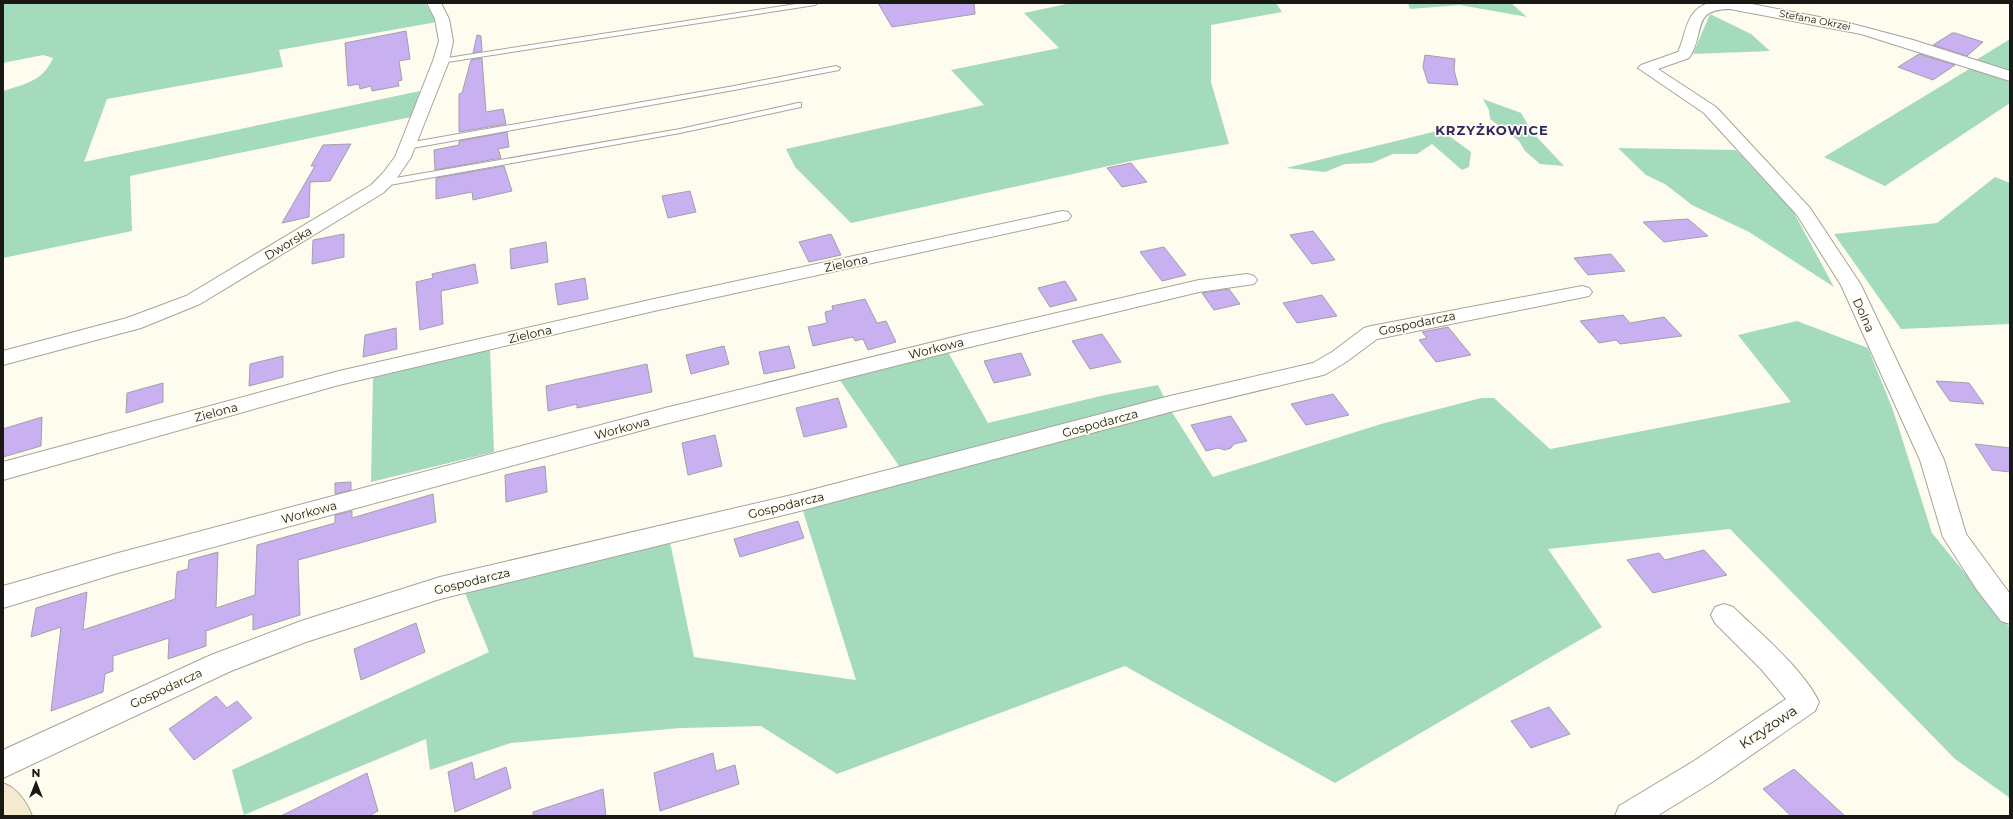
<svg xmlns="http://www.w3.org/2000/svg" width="2013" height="819" viewBox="0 0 2013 819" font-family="Montserrat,sans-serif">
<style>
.green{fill:#a4dbbc}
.building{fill:#c8b0f1;stroke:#a39faa}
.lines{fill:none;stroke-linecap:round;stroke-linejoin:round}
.service-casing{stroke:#a6a498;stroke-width:2}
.minor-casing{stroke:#a6a498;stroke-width:2}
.secondary-casing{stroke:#a6a498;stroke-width:2}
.service{fill:#fff;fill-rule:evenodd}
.minor{fill:#fff;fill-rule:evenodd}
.secondary{fill:#f5e9cf;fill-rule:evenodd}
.labels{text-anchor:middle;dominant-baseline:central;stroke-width:3.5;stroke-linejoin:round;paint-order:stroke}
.far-street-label{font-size:10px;fill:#191814;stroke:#fefcef}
.street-label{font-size:12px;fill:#191814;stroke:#fefcef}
.far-district-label{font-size:13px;font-weight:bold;letter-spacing:1px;fill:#312863;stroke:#fefcef}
.near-street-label{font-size:14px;fill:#191814;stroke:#fefcef}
</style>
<rect width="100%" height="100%" fill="#fefcef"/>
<!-- green -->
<g class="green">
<path d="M3,3H425L437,22L279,50L283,67L107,99L84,162L420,91L411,117L130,176L132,231L3,258V91C25,84 43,81 53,58L43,55L3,63Z"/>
<polygon points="1071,3 1276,3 1282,12 1211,25 1211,82 1229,144 1136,160 851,223 795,167 786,149 984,105 951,70 1059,48 1024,13"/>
<polygon points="1408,3 1511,3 1527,17 1460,5 1410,9"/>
<polygon points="1710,14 1751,34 1770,51 1693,54"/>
<polygon points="2010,39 2010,72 1976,60"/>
<polygon points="1971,68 2010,80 2010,103 1885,186 1824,157"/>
<polygon points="1483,99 1521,113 1533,133 1564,166 1540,164 1525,151 1519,141 1490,119 1489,110"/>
<polygon points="1441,130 1471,152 1469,167 1462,170 1432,144 1417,154 1393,154 1372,163 1345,164 1325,172 1286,168"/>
<polygon points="1618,148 1736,150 1793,211 1834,287 1749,232 1692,205 1665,184 1646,175"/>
<polygon points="1995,177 2010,183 2010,324 1901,329 1834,234 1937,223"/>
<polygon points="1797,321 1868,348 1893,410 1932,533 2010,628 2010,798 1955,759 1730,529 1548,549 1602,627 1335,783 1125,666 837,774 761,726 681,728 511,743 430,770 426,739 244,815 232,770 489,652 465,593 670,542 694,657 856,680 803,511 1170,409 1213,477 1381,424 1481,398 1494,398 1550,449 1791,402 1738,335"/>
<polygon points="490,349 494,452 371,482 373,375"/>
<polygon points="948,352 988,423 1105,395 1158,385 1164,397 901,469 839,379"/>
</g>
<!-- building -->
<g class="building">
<polygon points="878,3 974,3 975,14 892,27"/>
<polygon points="406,31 410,59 399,61 402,80 398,81 399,86 372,91 371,86 360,89 359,84 348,86 345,43"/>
<polygon points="1952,33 1955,33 1983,42 1967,56 1933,45"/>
<polygon points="477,35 481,36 482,51 473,53"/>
<polygon points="1919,54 1955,65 1933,80 1898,67"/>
<polygon points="1425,55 1455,59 1454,70 1458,85 1428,83 1423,67"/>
<polygon points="482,58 486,112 503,109 506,124 459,132 459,94 462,93 471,60"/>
<polygon points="507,132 509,147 498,149 501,158 435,170 434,150 459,145 459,141"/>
<polygon points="351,144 330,181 310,182 309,217 282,223 315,166 311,166 323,145"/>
<polygon points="1131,163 1147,182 1122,187 1107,168"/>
<polygon points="504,166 512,191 473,200 472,192 436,199 436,178"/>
<polygon points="690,191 696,212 668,218 662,196"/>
<polygon points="1688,219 1708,236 1664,242 1643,222"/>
<polygon points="1313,231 1320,240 1335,260 1312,264 1290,235"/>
<polygon points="344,234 344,257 312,264 313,240"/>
<polygon points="831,234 841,255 809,262 799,242"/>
<polygon points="546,242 548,262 511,269 510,249"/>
<polygon points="1164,247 1186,275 1162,281 1140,252"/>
<polygon points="1611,254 1625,271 1588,275 1574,258"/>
<polygon points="475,264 478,283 441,291 443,324 420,330 416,282 433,278 432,274"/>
<polygon points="585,278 588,299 558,305 555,284"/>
<polygon points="1065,281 1077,300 1050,307 1038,288"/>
<polygon points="1229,289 1240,304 1214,310 1202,293"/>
<polygon points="1322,295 1337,316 1297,323 1283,303"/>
<polygon points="865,299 877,323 886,321 896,342 868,350 863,339 855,341 853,337 813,346 808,327 827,323 825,312 833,310 832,306"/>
<polygon points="1623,315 1630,323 1664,317 1682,336 1620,344 1616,340 1599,343 1580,321"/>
<polygon points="1448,327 1471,355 1436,362 1419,340 1427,338 1422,332"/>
<polygon points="396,328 397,349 363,357 365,335"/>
<polygon points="1102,334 1121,362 1090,369 1072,341"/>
<polygon points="724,346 729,364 691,374 686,355"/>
<polygon points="789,346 795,368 764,374 759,352"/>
<polygon points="1021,353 1031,375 994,383 984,361"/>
<polygon points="283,356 283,377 249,386 250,364"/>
<polygon points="647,364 652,392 577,408 577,404 548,411 546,386"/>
<polygon points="1936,381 1969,383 1984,404 1950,401"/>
<polygon points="163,383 163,402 126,413 127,393"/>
<polygon points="1333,394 1349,415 1306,425 1291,404"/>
<polygon points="838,398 847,427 804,437 796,408"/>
<polygon points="1231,416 1247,441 1234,444 1231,448 1225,450 1218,448 1206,451 1191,425"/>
<polygon points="42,417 41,446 3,457 3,429"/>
<polygon points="715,435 722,466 688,475 682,443"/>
<polygon points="1975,444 2010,448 2010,472 1992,470"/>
<polygon points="545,466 547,492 506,502 505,475"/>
<polygon points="351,482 351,490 335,494 335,483"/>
<polygon points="433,494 436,522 298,560 300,615 253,630 253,614 206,631 206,646 168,659 169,638 113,656 113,671 105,674 103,692 51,711 61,627 31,637 36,608 87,592 83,630 175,599 177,572 188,569 189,560 218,552 216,608 255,595 257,545 335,523 335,515 352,511 352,518"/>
<polygon points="798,521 804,538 740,557 734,539"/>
<polygon points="1704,550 1727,575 1653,593 1627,560 1659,553 1665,560"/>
<polygon points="416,623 425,652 361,680 354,649"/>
<polygon points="216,696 227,708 237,701 252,718 194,760 169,729"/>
<polygon points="1549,707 1570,734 1531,748 1511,721"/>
<polygon points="713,753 716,771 735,765 739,784 660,811 654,773"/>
<polygon points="472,762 475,780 506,767 511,788 455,812 448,772"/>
<polygon points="1794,769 1845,816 1791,816 1763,789"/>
<polygon points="367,773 378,811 369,816 281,816"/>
<polygon points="603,789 606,816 533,816 533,812"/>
</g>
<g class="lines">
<!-- service casing -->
<g class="service-casing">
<g id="service">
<polygon points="802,3 818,3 815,5 441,63 437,61 441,59"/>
<polygon points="836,66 840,68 839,70 734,90 407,149 403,146 407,143 734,86"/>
<polygon points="798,103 801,103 801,107 680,133 384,186 380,183 384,180 680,129"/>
</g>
</g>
<!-- minor casing -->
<g class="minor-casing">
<g id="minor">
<polygon points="427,3 441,3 449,19 453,41 449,61 411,157 395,181 383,193 200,304 141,328 3,365 3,351 127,318 186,296 371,185 383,173 395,157 433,61 439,41 435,19"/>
<path d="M1709,3H1747L1845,22L1913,40L2010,71V81L1861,34L1730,9C1690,9 1706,34 1689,58L1658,69L1716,107L1810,208L1861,285L1944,460L1966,534L2010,594V624L2001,621L1977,590L1943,537L1920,460L1841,285L1797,215L1704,113L1638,68L1641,65L1678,52C1687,33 1685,10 1709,3Z"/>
<polygon points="1062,211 1068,212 1071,216 1068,220 654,311 339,385 3,480 3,462 339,371 654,299"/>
<polygon points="1247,274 1254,276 1257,280 1254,284 1199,292 966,348 665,424 118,573 3,608 3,586 118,553 665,408 966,334 1199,280"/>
<polygon points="1582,286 1589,288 1592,292 1589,296 1377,339 1346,362 1326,374 1319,376 1170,412 796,512 440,599 306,642 231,671 3,778 3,750 211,655 301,621 440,577 796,494 1170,396 1313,363 1332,352 1364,328 1371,326"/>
<path d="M1724,604L1733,607C1759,632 1804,670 1819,702L1815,711L1714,781L1657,816H1615L1619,806L1694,761L1786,699L1761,669L1715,623L1711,615L1715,607Z"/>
</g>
</g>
<!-- secondary casing -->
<g class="secondary-casing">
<path id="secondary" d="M3,783C18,789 26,801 32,816H3Z"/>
</g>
<!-- service -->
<use href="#service" class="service"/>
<!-- minor -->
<use href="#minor" class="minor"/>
<!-- secondary -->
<use href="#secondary" class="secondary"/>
</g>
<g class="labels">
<!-- far-street labels -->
<g class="far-street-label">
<text transform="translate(1815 20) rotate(11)">Stefana Okrzei</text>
</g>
<!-- street labels -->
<g class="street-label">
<text transform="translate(288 243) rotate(-31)">Dworska</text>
<text transform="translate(846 263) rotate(-12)">Zielona</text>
<text transform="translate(1864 315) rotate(66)">Dolna</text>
<text transform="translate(1417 323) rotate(-12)">Gospodarcza</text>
<text transform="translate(530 334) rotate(-13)">Zielona</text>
<text transform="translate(936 348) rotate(-14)">Workowa</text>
<text transform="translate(216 412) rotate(-15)">Zielona</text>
<text transform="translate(1100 423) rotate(-15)">Gospodarcza</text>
<text transform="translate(622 428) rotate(-15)">Workowa</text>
<text transform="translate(786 505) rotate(-14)">Gospodarcza</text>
<text transform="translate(309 512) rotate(-15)">Workowa</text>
<text transform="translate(472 581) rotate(-14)">Gospodarcza</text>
<text transform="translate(166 688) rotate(-25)">Gospodarcza</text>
</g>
<!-- far-district labels -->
<g class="far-district-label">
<text x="1492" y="130">KRZYŻKOWICE</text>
</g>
<!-- near-street labels -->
<g class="near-street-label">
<text transform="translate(1768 727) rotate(-34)">Krzyżowa</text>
</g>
</g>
<!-- border -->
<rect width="2013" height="819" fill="none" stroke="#191814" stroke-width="8"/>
<!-- north arrow -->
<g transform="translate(36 783)" stroke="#fefcef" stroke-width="3" paint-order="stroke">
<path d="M0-3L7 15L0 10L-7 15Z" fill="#191814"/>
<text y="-6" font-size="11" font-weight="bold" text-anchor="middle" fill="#191814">N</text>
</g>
</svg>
